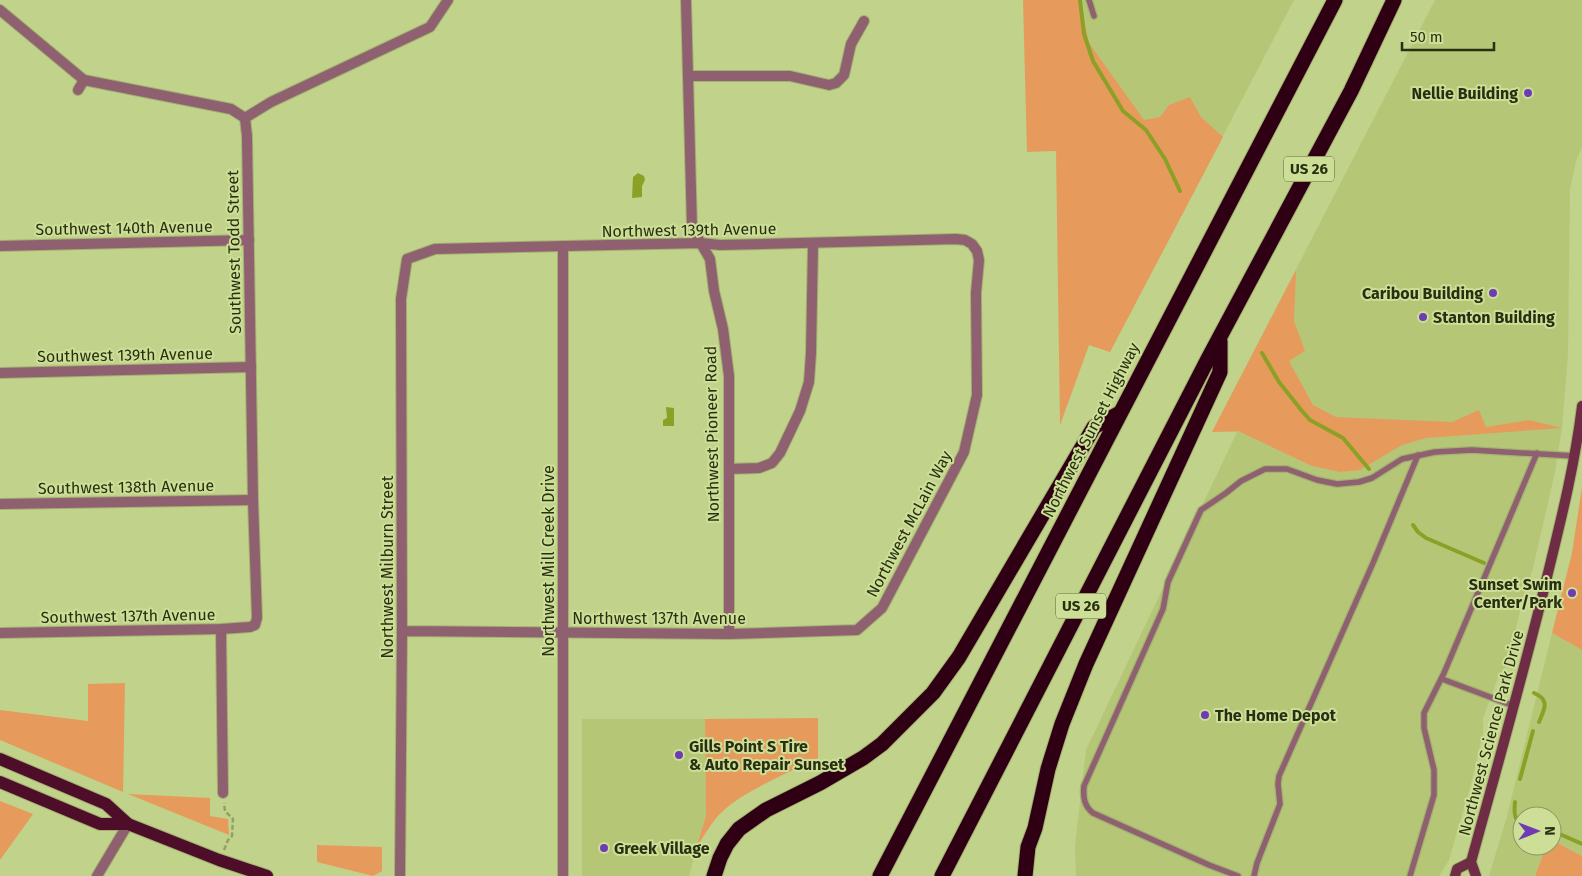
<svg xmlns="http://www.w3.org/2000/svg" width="1582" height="876" viewBox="0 0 1582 876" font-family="'Fira Sans',sans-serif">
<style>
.built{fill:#b5c777}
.green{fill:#e69b5d}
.water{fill:#8ba126}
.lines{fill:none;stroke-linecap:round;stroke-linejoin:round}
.stream{stroke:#8ba126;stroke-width:4}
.lane-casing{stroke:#a3b172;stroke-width:8}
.street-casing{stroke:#a3b172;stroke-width:12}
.secondary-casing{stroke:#a3b172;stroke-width:12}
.primary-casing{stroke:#a3b172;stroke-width:14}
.highway-casing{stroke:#a3b172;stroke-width:17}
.path{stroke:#93a166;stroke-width:2.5;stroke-dasharray:5 2.5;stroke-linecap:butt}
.lane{stroke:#8f606f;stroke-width:5.5}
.street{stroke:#8f606f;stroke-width:10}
.secondary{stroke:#6f2c45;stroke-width:10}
.primary{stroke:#4e0d29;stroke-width:12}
.highway{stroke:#2f0013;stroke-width:15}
.poi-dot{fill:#6e3bb2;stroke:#cddf96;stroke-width:2}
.labels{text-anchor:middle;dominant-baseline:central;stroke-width:4;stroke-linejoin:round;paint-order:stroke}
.shield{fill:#cddf96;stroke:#5a643a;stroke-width:1}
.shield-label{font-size:15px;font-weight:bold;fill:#292f12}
.poi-label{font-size:16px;font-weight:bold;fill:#292f12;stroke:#cddf96;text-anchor:start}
.street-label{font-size:16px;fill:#292f12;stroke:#cddf96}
</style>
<rect width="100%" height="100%" fill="#c1d28a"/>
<!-- built -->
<g class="built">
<polygon points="1060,0 1294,0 1110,352 1089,345 1060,425"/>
<polygon points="1435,0 1582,0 1582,147 1576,161 1570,189 1568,354 1562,428 1555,472 1533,568 1520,611 1507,666 1499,675 1483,718 1483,733 1471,784 1449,860 1439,876 1076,876 1075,846 1086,750 1237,432 1212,432"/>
<polygon points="1552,633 1582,650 1582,856 1552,840 1552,816 1522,816 1522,846 1546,846 1535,876 1489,876 1507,816"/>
<polygon points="582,719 705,719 706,816 689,876 582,876"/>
</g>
<!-- green -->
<g class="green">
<polygon points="1023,0 1080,0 1089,43 1144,120 1160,117 1169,105 1190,97 1201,117 1223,137 1110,352 1089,345 1060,425 1056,151 1027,152"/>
<polygon points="1296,270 1294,321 1305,351 1289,361 1313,405 1336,417 1452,422 1479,410 1486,427 1529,420 1562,428 1426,438 1402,445 1360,470 1340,472 1312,466 1238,431 1212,432"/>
<polygon points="1582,487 1582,650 1552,633 1572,553"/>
<polygon points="125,683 123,792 0,740 0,710 88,721 88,684"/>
<path d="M818,718V758C787,774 739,792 717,817C709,827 702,838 696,849L706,816L705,719Z"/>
<polygon points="128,794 210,798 210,816 228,819 229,835"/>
<polygon points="0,801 33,814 0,860"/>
<polygon points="1552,840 1582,856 1582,876 1535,876 1546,846 1552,846"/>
<polygon points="317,845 382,847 382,871 373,876 317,862"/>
</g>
<!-- water -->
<g class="water">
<polygon points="638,173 644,176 645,180 642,186 642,197 632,198 633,177"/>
<polygon points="666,407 674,408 674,426 663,426 663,420 667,418"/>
</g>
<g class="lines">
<!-- stream -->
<g class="stream">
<polyline points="1080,0 1084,34 1093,61 1123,111 1146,130 1165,159 1180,191"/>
<polyline points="1262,353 1279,382 1302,411 1310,420 1343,438 1369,469"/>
<polyline points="1413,525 1418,532 1426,538 1484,563"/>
<path d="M1534,693C1550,700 1545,708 1539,722"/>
<polyline points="1520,779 1533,731"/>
<path d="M1515,802C1514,813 1514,819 1522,826"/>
<polyline points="1552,835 1562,835 1582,844"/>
</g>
<!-- lane casing -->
<g class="lane-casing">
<g id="lane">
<polyline points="1089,0 1094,16"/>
<polyline points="1442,679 1514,706"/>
<path d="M1238,876L1209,865L1093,813C1084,806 1083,797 1084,786L1163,609L1168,582L1201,510L1226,493L1241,481L1265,469H1287L1317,480L1337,484L1359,482L1372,478L1402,459L1435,452L1472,450L1575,456"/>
<polyline points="1254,876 1257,863 1280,804 1278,784 1279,776 1373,563 1418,455"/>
<polyline points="1410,876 1434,795 1434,770 1424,728 1424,713 1444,673 1537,453"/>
</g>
</g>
<!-- street casing -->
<g class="street-casing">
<g id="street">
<polyline points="686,0 692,228 710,259 714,291 723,329 729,376 729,634"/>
<polyline points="0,10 84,80 231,109 245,118"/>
<polyline points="688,76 790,76 829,85 836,83 844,75 851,44 864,21"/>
<polyline points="78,90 84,80"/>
<polyline points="0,246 249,240"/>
<polyline points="0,373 251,367"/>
<polyline points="729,469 759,468 772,463 780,453 800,411 809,382 811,353 813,244"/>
<polyline points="0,504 253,500"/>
<polyline points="221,629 223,793"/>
<polyline points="0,633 221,629 250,627 255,625 257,618 253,500 247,136 245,118 271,102 430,27 448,0"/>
<polyline points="97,876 128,824"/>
<polyline points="400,876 402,631 401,299 407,259 435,249 701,243 720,245 956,239 965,240 972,244 977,251 979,260 976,293 977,395 964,452 882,608 857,630 729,634 402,631"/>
<polyline points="563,876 563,246"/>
</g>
</g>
<!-- secondary casing -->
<g class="secondary-casing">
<g id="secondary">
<polyline points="1455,876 1457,869 1471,862"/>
<path d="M1476,876L1471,862C1497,767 1524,672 1547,577C1561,520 1575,464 1582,406"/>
</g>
</g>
<!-- primary casing -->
<g class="primary-casing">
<g id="primary">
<polyline points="0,759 106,804 128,824 219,860 267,876"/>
<polyline points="0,782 100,824 128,824"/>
</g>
</g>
<!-- highway casing -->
<g class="highway-casing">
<g id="highway">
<polyline points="714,876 720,858 727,844 739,829 766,810 820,783 863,758 882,744 933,693 959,657 1094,427 1118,414"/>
<polyline points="880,876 1335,0"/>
<polyline points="942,876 1208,359 1351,91 1394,0"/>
<polyline points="1025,876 1028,847 1035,828 1048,769 1062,724 1086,664 1220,372 1220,341"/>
</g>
</g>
<!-- path -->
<polyline class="path" points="224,850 228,840 232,836 233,819 225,811 224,803"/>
<!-- lane -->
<use href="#lane" class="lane"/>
<!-- street -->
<use href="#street" class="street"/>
<!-- secondary -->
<use href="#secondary" class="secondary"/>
<!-- primary -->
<use href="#primary" class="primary"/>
<!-- highway -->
<use href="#highway" class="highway"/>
</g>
<!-- markers -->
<g class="poi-dot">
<circle cx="1528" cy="93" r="5"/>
<circle cx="1493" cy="293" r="5"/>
<circle cx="1423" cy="317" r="5"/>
<circle cx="1572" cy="593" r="5"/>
<circle cx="1205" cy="715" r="5"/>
<circle cx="679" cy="755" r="5"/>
<circle cx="604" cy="848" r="5"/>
</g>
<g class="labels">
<!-- shield labels -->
<g class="shield">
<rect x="1284" y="156.5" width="50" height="25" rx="4"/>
<rect x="1056" y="593.5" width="50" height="25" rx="4"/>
</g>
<g class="shield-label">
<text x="1309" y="169">US 26</text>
<text x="1081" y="606">US 26</text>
</g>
<!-- poi labels -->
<g class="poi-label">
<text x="1518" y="93" text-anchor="end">Nellie Building</text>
<text x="1483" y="293" text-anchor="end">Caribou Building</text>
<text x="1433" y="317">Stanton Building</text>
<text x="1562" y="584" text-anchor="end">Sunset Swim<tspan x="1562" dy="18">Center/Park</tspan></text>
<text x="1215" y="715">The Home Depot</text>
<text x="689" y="746">Gills Point S Tire<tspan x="689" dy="18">&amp; Auto Repair Sunset</tspan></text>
<text x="614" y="848">Greek Village</text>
</g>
<!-- street labels -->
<g class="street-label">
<text transform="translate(124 228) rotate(-1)">Southwest 140th Avenue</text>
<text transform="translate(689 230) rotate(-1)">Northwest 139th Avenue</text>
<text transform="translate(234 252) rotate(-91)">Southwest Todd Street</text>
<text transform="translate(125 355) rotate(-1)">Southwest 139th Avenue</text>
<text transform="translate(1091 430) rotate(-63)">Northwest Sunset Highway</text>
<text transform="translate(712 434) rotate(-91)">Northwest Pioneer Road</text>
<text transform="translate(126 487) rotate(-1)">Southwest 138th Avenue</text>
<text transform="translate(909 524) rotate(-62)">Northwest McLain Way</text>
<text transform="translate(548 561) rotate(-90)">Northwest Mill Creek Drive</text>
<text transform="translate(387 567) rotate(-90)">Northwest Milburn Street</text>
<text transform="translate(128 616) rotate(-1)">Southwest 137th Avenue</text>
<text x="659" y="618">Northwest 137th Avenue</text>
<text transform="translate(1491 733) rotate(-75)">Northwest Science Park Drive</text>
</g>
</g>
<!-- north arrow -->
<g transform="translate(1537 831) rotate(89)"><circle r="24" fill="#cddf96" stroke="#8b9961"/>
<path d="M0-4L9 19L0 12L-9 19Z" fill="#6e3bb2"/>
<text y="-8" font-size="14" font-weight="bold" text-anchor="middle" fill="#292f12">N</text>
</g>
<!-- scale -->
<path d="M1402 42v8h92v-8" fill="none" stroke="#292f12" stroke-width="2.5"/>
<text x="1410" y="42" font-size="15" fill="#292f12" stroke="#cddf96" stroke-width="4" paint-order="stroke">50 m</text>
</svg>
